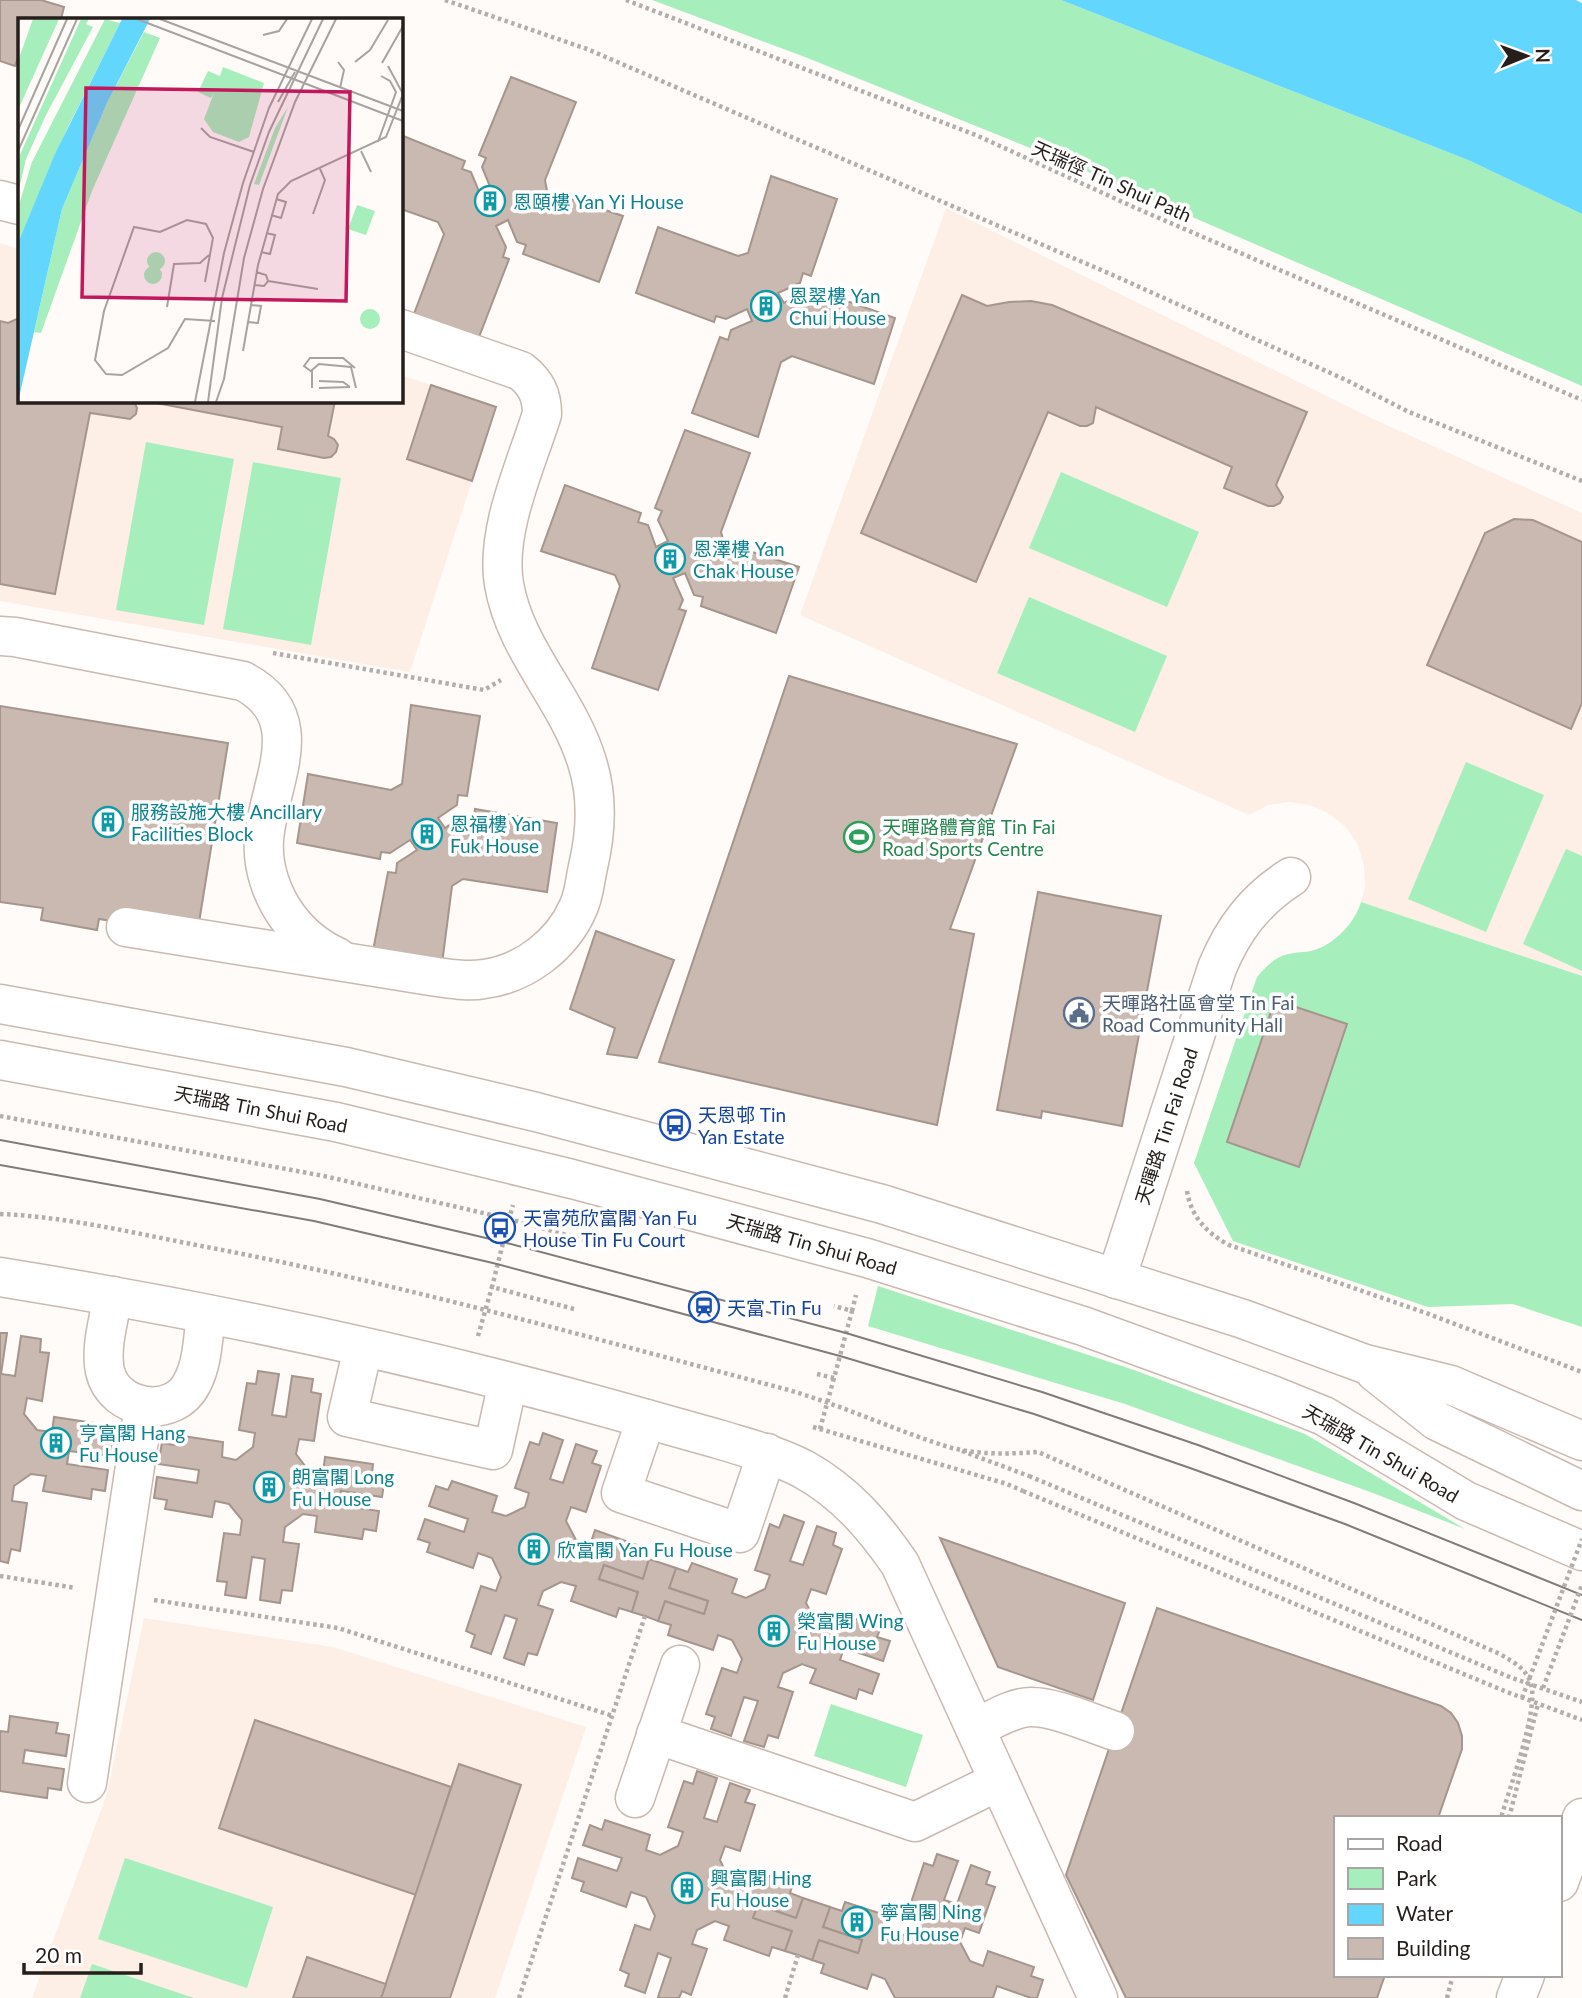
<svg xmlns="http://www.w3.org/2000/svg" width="1582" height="1998" viewBox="0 0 1582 1998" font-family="Lato,'Noto Sans SC',sans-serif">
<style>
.built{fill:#fdeee6}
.green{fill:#a6eebc}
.water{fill:#63d6fd}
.building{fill:#cab9b0;stroke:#a5958c;stroke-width:2}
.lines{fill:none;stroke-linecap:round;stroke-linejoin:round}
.minor-casing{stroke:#cab9b0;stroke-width:41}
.major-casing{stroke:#cab9b0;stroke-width:41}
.path{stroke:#b3aeac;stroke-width:4.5;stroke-dasharray:3.5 3.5;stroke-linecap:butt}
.minor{stroke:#fff;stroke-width:38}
.major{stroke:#fff;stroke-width:38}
.tram{stroke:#817c79;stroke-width:2}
.path-bridge{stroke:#b3aeac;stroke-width:4.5;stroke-dasharray:3.5 3.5;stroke-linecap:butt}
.labels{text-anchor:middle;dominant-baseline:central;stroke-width:7;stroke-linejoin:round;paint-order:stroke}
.street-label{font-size:19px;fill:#251e1b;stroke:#fff}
.culture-label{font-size:19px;fill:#0d838f;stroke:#fff;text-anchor:start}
.leisure-label{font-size:19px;fill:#27864d;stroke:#fff;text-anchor:start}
.service-label{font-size:19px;fill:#4e5e75;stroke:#fff;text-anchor:start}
.transit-label{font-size:19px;fill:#164399;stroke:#fff;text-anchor:start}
.inset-road{fill:none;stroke:#a7a3a0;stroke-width:2}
.view{fill:#c2185b;fill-opacity:0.15;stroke:#c2185b;stroke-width:3.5}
.inset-edge{fill:none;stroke:#251e1b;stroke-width:3.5}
</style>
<rect width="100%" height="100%" fill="#fefbf9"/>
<!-- built -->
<g class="built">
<polygon points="946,208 1371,418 1582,513 1582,976 1361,902 1365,887 1364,866 1358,845 1346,827 1328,813 1310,805 1289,802 1268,805 1249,815 800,615"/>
<polygon points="0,243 19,249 19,401 401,401 401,375 496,407 410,672 0,601"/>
<polygon points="144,1618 333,1647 586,1727 495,1998 32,1998 107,1794"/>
</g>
<!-- green -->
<g class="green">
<polygon points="652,0 1061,0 1468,160 1582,214 1582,386 1070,164 805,57"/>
<polygon points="146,442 234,459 204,625 116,610"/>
<polygon points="253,462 341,478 311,645 223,629"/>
<polygon points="1061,472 1199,532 1167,607 1029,548"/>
<polygon points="1029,597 1167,656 1135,732 997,673"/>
<polygon points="1466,762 1544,795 1486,932 1408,899"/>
<polygon points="1566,849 1582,856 1582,971 1523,944"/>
<path d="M1361,902L1582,976V1327L1513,1304L1428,1307L1233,1241L1194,1163L1257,977C1263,970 1269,963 1278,958C1288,952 1299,953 1311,951C1333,946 1355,923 1361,902Z"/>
<polygon points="878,1286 1134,1370 1305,1434 1465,1529 1373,1493 1125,1404 868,1326"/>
<polygon points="831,1704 923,1735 906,1787 814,1756"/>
<polygon points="125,1858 273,1907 247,1988 98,1939"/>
<polygon points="92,1964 194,1998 80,1998"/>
</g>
<!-- water -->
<polygon class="water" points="1061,0 1576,0 1582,3 1582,214 1468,160"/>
<!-- building -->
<g class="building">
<polygon points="0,0 41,0 64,7 61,19 19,19 19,54 15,66 0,61"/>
<polygon points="511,77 576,102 545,180 547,191 623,216 599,282 523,254 526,245 517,242 508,220 496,226 506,247 503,257 509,259 479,337 414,314 444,234 438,222 401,209 401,135 465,161 462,169 471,172 480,194 491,189 482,167 486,158 479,155"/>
<polygon points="771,176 837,199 811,276 803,273 800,283 778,293 784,303 805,293 815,297 816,290 895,318 874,384 792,356 781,362 758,437 692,413 720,337 728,340 731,330 752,321 747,309 726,319 716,316 714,322 636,293 658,227 738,256 748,253"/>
<polygon points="962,295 987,306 1009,302 1031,301 1052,305 1307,412 1276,485 1283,497 1280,503 1274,506 1268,506 1224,488 1232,467 1096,407 1093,423 1087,426 1080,426 1048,412 976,582 861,533"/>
<polygon points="19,318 19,401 134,401 137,408 136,414 130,419 90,413 55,594 0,584 0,321 8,323"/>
<polygon points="431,385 496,407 472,481 407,459"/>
<polygon points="146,401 335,401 328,436 334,439 338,445 336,452 331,457 324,458 278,449 282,427"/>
<polygon points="685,430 750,453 721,532 724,543 799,567 776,633 701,606 703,597 694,595 685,573 673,578 683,600 679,609 686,611 658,690 592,668 620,586 615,575 541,551 565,485 641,513 638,522 648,525 656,547 668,541 658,520 662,511 655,508"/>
<polygon points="1514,519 1533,520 1582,542 1582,703 1571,729 1427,665 1485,533"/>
<polygon points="789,676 1017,744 950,929 974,934 937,1125 659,1062"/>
<polygon points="411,705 480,716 467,796 458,795 457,805 438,818 445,828 464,815 474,816 475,809 557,823 547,892 463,879 452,886 442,964 373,951 388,872 396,873 397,863 417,850 410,840 390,853 381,852 380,859 297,843 308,774 391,790 402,784"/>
<polygon points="0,706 228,743 197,935 99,919 97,930 41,920 43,908 0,902"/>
<polygon points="1038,892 1161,916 1122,1126 1042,1111 1041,1118 997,1110"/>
<polygon points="596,931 674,960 637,1058 607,1054 615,1028 570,1009"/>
<polygon points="1275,1000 1347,1024 1299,1167 1227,1142"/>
<polygon points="0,1333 7,1333 1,1374 15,1376 21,1336 41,1339 40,1352 49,1353 42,1401 27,1398 24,1414 37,1430 52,1432 54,1417 101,1424 100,1434 113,1436 110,1456 69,1451 67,1464 108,1470 105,1491 92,1489 91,1499 43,1491 46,1476 31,1474 14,1486 12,1501 27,1503 20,1551 11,1549 8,1563 0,1561"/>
<polygon points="258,1371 279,1374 272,1415 286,1417 292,1376 313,1379 311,1392 321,1394 314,1441 299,1439 296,1454 309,1471 323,1473 325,1457 373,1464 372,1474 385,1476 382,1497 341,1491 339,1505 379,1511 376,1531 364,1529 362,1539 315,1532 317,1516 303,1514 285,1527 283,1542 299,1544 292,1591 282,1590 280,1603 260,1600 265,1559 252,1557 246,1598 225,1595 227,1582 217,1581 224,1533 240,1535 242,1520 229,1504 215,1501 212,1517 165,1509 167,1500 154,1498 157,1477 197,1483 199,1470 158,1464 162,1443 175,1445 176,1435 223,1442 222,1457 236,1460 253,1447 255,1433 239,1430 247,1383 256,1384"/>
<polygon points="543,1433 563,1440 550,1479 563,1483 576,1444 597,1451 592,1463 601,1466 586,1512 571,1507 566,1521 576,1540 590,1545 595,1530 640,1546 637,1555 649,1559 643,1579 604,1565 599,1579 638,1592 632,1612 619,1608 616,1617 571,1601 576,1586 561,1582 543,1591 538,1605 553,1610 537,1655 528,1653 524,1665 504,1658 517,1619 505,1615 491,1654 471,1647 475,1635 466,1631 481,1586 496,1591 501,1577 492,1558 478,1553 473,1568 427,1552 430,1543 418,1539 425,1519 464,1532 468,1519 429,1506 436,1486 448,1490 452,1481 497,1496 492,1512 506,1516 525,1507 529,1493 515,1488 530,1442 539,1445"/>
<polygon points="784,1515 804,1522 790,1561 803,1565 817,1526 836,1533 833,1545 842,1549 826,1594 811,1589 806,1603 816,1622 830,1627 835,1612 881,1627 877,1637 890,1641 883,1661 844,1648 840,1660 879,1674 872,1694 859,1689 856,1699 810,1683 816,1669 802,1664 783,1673 778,1687 793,1692 778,1738 768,1735 764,1747 744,1741 758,1701 744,1697 731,1736 711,1729 715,1717 706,1714 722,1668 737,1673 742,1659 732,1640 718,1635 713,1650 668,1635 671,1625 658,1621 665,1601 704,1614 708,1601 669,1588 676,1568 688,1572 692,1563 737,1579 732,1593 746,1598 765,1589 770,1575 755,1570 770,1524 779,1528"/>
<polygon points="940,1538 1125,1603 1093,1700 998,1667"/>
<polygon points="649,1559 676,1568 669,1588 708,1601 704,1614 665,1601 658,1621 645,1616 632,1612 638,1592 599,1579 604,1565 643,1579"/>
<polygon points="1157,1608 1441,1706 1451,1713 1458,1723 1462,1736 1462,1749 1438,1818 1335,1818 1335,1975 1385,1975 1377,1998 1126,1998 1066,1875"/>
<polygon points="10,1716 58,1723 56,1733 69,1735 66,1756 25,1750 23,1763 64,1769 61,1790 48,1788 47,1798 0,1791 0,1731 8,1732"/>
<polygon points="255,1720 451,1787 416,1895 219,1828"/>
<polygon points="459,1764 521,1785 450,1998 381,1998"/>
<polygon points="697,1771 717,1778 704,1818 717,1822 730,1783 750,1790 745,1802 755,1805 740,1851 725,1846 720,1860 729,1879 743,1883 748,1869 793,1884 790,1893 803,1898 796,1918 758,1905 753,1918 792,1931 785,1951 772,1947 769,1956 724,1940 729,1926 715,1921 697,1930 692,1944 707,1949 691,1995 682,1991 679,1998 660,1998 658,1997 671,1958 658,1953 645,1993 625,1986 629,1974 620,1970 635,1925 650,1930 655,1916 646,1897 631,1892 626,1907 581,1891 584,1882 572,1878 578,1858 617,1871 622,1858 583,1845 590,1825 602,1830 605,1820 650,1835 646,1850 660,1855 678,1846 683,1832 668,1827 684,1781 693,1784"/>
<polygon points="937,1854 958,1861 944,1900 957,1904 971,1865 990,1872 986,1884 995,1887 979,1933 965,1928 960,1942 970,1961 983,1966 988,1951 1034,1967 1031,1976 1043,1980 1037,1998 1031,1998 997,1986 993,1998 895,1998 885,1979 872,1974 867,1989 821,1973 824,1964 812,1960 819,1940 858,1953 862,1940 823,1927 830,1907 842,1911 845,1902 891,1917 886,1933 899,1937 919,1928 923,1914 909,1909 924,1863 933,1866"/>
<polygon points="803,1898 830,1907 823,1927 862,1940 858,1953 819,1940 812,1960 798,1955 785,1951 792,1931 753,1918 758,1905 796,1918"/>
<polygon points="307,1957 386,1984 381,1998 293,1998"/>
</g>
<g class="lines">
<!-- minor casing -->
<g class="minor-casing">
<g id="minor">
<polyline points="0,200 19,205"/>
<path d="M0,636L15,637L243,681C313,718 268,782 264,840C262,867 272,895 287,916C300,934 317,948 337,957"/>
<path d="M126,927L437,977C452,979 468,982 484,979C524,974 562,945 578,908C584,896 585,880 588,867C596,833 598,796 587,762C568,699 515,650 504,584C495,531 526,465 542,414C542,395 536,383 521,371L401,329"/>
<path d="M0,1277C206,1310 410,1353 611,1409C647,1419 683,1429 718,1439C747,1448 776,1455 803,1469C845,1492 874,1526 900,1564L1098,1998"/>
<path d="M1116,1279L1217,968C1233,929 1255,900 1291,877"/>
<path d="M113,1296C109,1319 100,1348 105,1371C114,1411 174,1420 192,1383C203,1363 203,1336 206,1314"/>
<polyline points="363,1348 347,1417 493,1450 508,1382"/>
<polyline points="646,1419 621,1493 740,1533 767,1453"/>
<path d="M975,1728C992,1721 1012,1707 1031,1707C1056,1707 1090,1723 1115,1731"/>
<polyline points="656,1734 915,1822 999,1781"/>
<polyline points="87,1783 144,1407"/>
<polyline points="635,1798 680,1665"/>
<polyline points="1559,1882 1582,1818"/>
<polyline points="1516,1998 1525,1975"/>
</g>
</g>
<!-- major casing -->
<g class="major-casing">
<g id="major">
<polyline points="0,1004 346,1067 536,1112 882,1204 1243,1319 1365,1364 1451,1385 1582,1441"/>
<polyline points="0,1060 336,1122 572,1179 867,1258 1083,1326 1272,1395 1324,1416 1466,1501 1582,1551"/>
<polyline points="1375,1372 1437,1421 1582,1491"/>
</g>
</g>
<!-- path -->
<g class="path">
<polyline points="445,0 587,49 1115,276 1346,380 1409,412 1582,481"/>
<polyline points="626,0 978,136 1138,209 1582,400"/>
<polyline points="273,653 484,690 501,680"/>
<polyline points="0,1116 324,1176 509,1219 513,1205"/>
<path d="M1187,1191C1191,1217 1207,1233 1229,1245L1426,1313L1582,1372"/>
<path d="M0,1214C71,1217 142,1235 212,1248C405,1285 595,1339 785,1389C842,1405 896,1431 952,1448C980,1455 1010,1454 1038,1452L1500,1654C1513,1662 1526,1668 1531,1684C1539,1710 1509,1789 1501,1818"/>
<polyline points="574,1309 492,1287 509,1219 592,1242"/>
<polyline points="852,1311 856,1295"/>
<polyline points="478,1336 492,1287"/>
<polyline points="817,1374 834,1378 852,1311 834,1306"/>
<polyline points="813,1427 1007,1484 1023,1491"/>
<polyline points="820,1429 834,1378"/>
<polyline points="962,1451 1029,1476"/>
<polyline points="0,1576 76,1588"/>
<polyline points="154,1600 338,1628 613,1716"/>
<polyline points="1509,1818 1538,1704"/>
<polyline points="519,1998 645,1616"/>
<polyline points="785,1998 798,1955"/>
<polyline points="1447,1998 1453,1975"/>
</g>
<!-- minor -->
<use href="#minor" class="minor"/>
<!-- major -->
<use href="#major" class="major"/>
<!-- tram -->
<g class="tram">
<polyline points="0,1140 320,1199 503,1242 846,1333 1042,1392 1198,1445 1354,1503 1582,1595"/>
<polyline points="0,1165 314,1221 497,1264 840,1356 1034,1414 1190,1468 1345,1524 1582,1620"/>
</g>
<!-- path-bridge -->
<g class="path-bridge">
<polyline points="1029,1476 1512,1678 1582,1702"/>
<polyline points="1023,1491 1507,1692 1582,1720"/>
<polyline points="1543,1688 1582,1585"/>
<polyline points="1522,1698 1582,1539"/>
</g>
</g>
<!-- icons -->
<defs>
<g id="building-ring" transform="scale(1.575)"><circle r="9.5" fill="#fff" stroke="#0f9aa8" stroke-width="1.5"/><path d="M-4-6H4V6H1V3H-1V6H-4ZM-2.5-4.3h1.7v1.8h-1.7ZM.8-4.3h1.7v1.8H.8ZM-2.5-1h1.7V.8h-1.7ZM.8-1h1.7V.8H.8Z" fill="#0f9aa8"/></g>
<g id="stadium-ring" transform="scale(1.575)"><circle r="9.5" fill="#fff" stroke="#2e9e5b" stroke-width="1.5"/><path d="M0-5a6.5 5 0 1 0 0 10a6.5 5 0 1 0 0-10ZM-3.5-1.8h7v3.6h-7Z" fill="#2e9e5b"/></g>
<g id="civic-ring" transform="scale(1.575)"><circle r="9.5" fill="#fff" stroke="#5c6f8a" stroke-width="1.5"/><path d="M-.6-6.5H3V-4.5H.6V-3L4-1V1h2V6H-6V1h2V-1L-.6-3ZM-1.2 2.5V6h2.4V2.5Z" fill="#5c6f8a"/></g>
<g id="bus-ring" transform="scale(1.575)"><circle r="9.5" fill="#fff" stroke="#1a4fb4" stroke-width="1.5"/><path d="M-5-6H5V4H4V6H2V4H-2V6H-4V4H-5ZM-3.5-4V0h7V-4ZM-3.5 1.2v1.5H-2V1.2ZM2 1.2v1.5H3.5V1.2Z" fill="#1a4fb4"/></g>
<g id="station-ring" transform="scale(1.575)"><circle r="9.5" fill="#fff" stroke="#1a4fb4" stroke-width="1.5"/><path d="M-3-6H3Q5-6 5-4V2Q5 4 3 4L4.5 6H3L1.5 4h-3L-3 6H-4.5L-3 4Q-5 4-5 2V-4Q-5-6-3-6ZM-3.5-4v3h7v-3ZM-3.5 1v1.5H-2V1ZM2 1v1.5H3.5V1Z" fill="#1a4fb4"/></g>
</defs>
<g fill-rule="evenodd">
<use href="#building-ring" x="490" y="201"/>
<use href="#building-ring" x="766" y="306"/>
<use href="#building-ring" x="670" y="559"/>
<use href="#building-ring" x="108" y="822"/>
<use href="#building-ring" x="427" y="834"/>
<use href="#stadium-ring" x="859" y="837"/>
<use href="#civic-ring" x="1079" y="1013"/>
<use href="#bus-ring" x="675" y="1125"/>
<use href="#bus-ring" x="500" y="1228"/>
<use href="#station-ring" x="704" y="1307"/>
<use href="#building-ring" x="56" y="1443"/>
<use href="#building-ring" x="269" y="1487"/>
<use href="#building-ring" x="534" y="1549"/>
<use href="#building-ring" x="774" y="1631"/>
<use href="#building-ring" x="687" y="1888"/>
<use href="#building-ring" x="857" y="1922"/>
</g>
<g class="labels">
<!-- street labels -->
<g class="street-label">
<text transform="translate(1112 181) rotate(24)">天瑞徑 Tin Shui Path</text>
<text transform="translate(261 1109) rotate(11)">天瑞路 Tin Shui Road</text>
<text transform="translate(1166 1126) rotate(-72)">天暉路 Tin Fai Road</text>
<text transform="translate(812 1244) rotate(16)">天瑞路 Tin Shui Road</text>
<text transform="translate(1381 1453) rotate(30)">天瑞路 Tin Shui Road</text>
</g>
<!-- culture labels -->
<g class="culture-label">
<text x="513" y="201">恩頤樓 Yan Yi House</text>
<text x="789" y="295">恩翠樓 Yan<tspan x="789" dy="22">Chui House</tspan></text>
<text x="693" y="548">恩澤樓 Yan<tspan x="693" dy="22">Chak House</tspan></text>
<text x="131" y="811">服務設施大樓 Ancillary<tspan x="131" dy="22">Facilities Block</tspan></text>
<text x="450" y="823">恩福樓 Yan<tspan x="450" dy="22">Fuk House</tspan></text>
<text x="79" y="1432">亨富閣 Hang<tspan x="79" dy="22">Fu House</tspan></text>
<text x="292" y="1476">朗富閣 Long<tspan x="292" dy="22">Fu House</tspan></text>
<text x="557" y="1549">欣富閣 Yan Fu House</text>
<text x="797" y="1620">榮富閣 Wing<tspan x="797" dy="22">Fu House</tspan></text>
<text x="710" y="1877">興富閣 Hing<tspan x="710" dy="22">Fu House</tspan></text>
<text x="880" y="1911">寧富閣 Ning<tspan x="880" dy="22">Fu House</tspan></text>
</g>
<!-- leisure labels -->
<g class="leisure-label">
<text x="882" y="826">天暉路體育館 Tin Fai<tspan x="882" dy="22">Road Sports Centre</tspan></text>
</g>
<!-- service labels -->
<g class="service-label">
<text x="1102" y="1002">天暉路社區會堂 Tin Fai<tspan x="1102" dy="22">Road Community Hall</tspan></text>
</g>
<!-- transit labels -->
<g class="transit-label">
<text x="698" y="1114">天恩邨 Tin<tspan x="698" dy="22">Yan Estate</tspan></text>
<text x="523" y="1217">天富苑欣富閣 Yan Fu<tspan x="523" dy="22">House Tin Fu Court</tspan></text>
<text x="727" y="1307">天富 Tin Fu</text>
</g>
</g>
<!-- overview -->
<g transform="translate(18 18)">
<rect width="385" height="385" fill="#fefbf9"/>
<path d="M15,1H41L0,92V43ZM63,1H71L68,6L75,9L28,97L8,141L0,175V141ZM87,1L102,5L50,109L0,225V190L14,144ZM126,14L142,20L74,173L23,315L16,314L44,191L89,85ZM205,49L246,65L231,119L221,124L195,114L186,101L196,75L193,80L180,74L190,53L202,58ZM270,89L241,167L236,166L257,110ZM339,187L357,193L348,217L330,211ZM129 243a9 9 0 1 1 18 0a9 9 0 1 1-18 0ZM126 257a9 9 0 1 1 18 0a9 9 0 1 1-18 0ZM342 301a10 10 0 1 1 20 0a10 10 0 1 1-20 0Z" fill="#a6eebc"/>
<path d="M104,1H132L89,85L44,191L0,384V225L37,136Z" fill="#63d6fd"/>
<path class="inset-road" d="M119,1L385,103M142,1L385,93M245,17L261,13L269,1M320,44L326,52L322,70M337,44L352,32L370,2M364,45L385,8M260,84L277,54M183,110L192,119L236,134M0,112L49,1M360,124L378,74L372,63L363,58M0,133L59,1M343,133L353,154M295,196L307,162L302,151M253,197L263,200L268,184L258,181M243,234L252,236L257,217L248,215M250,263L300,271M187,264L195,220L188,206L169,202L142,214L116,209L86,293L77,342L88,356L104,357L150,330L167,301L197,303M236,267L246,268L250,263L248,257L238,254M149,289L156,246L182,245L191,237M229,304L240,305L243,288L232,287M225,333L240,247L260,176L273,163L368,119L385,76L370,48M294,354L286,348L292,340H325L337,350M301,363L325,364L332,369M294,370V352L301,346L333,349L338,370M301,370L332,369M177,384L206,235L225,165L251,90L294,1M190,384L204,280L232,167L251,114L305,1M198,384L206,361L226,240L245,171L277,84L318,1"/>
<path class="view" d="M68,70L332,74L328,283L64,279Z"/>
<rect width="385" height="385" class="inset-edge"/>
</g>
<!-- legend -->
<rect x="1334" y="1816" width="228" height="161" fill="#ffffff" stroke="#a8a5a4" stroke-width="2"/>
<rect x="1348" y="1839" width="35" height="10" fill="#ffffff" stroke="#a8a5a4" stroke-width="2"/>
<text x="1396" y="1851" font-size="21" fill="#251e1b">Road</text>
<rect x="1348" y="1868" width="35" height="21" fill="#a6eebc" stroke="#a8a5a4" stroke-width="2"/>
<text x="1396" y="1886" font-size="21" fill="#251e1b">Park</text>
<rect x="1348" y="1904" width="35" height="21" fill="#63d6fd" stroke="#a8a5a4" stroke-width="2"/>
<text x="1396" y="1921" font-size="21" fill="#251e1b">Water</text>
<rect x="1348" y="1938" width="35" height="21" fill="#cab9b0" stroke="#a8a5a4" stroke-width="2"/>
<text x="1396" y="1956" font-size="21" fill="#251e1b">Building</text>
<!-- north arrow -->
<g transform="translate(1526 56) rotate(89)" stroke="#ffffff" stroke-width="5" paint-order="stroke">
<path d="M0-5L12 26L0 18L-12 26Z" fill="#251e1b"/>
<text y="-10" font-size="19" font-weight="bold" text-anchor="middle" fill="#251e1b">N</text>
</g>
<!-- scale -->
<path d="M24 1963v10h117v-10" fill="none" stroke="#251e1b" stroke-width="3.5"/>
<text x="35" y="1963" font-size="21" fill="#251e1b" stroke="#ffffff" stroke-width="5" paint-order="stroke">20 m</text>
</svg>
